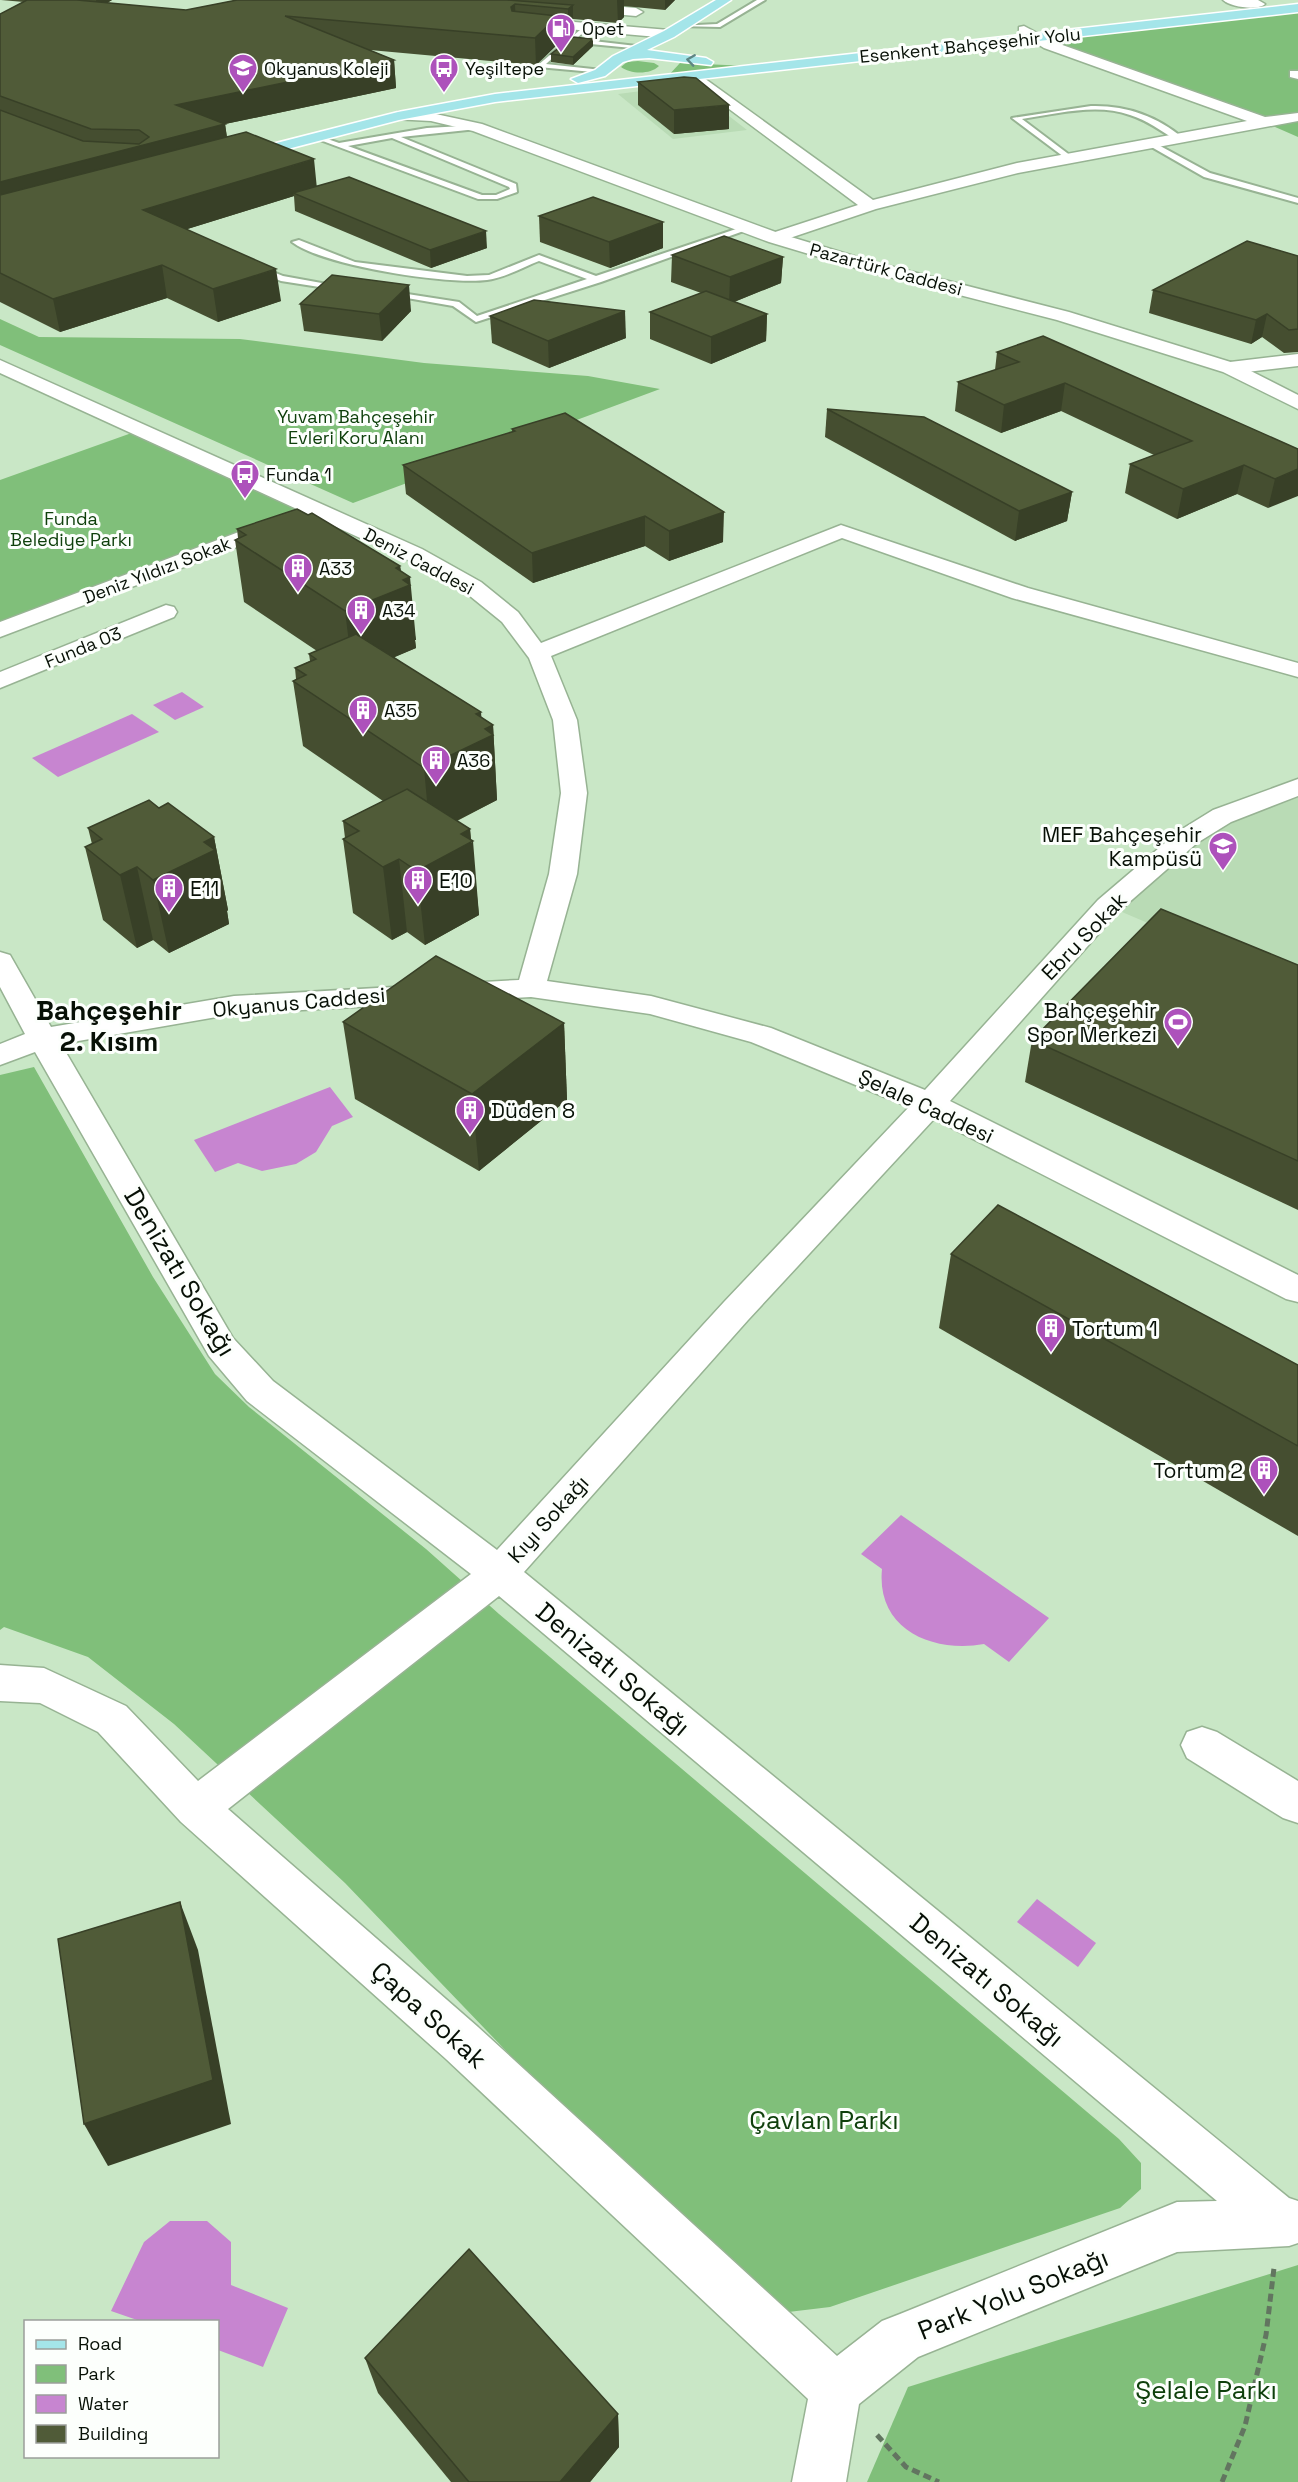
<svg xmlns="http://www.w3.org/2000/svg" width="1298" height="2482" viewBox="0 0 1298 2482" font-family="'Space Grotesk',sans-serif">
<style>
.built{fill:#b9dbb5}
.green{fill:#80bf7a}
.water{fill:#c785d0}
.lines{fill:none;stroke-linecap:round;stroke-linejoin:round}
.service-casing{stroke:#97b393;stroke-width:4}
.minor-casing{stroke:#97b393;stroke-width:3}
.tertiary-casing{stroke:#97b393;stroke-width:3}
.primary-casing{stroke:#fff;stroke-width:3}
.path{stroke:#627560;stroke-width:5;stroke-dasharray:8 4.5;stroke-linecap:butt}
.service{fill:#fff;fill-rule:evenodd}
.minor{fill:#fff;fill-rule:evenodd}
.tertiary{fill:#fff;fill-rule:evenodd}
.primary{fill:#a4e5e9;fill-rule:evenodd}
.wall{fill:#454e30}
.shaded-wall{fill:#384027}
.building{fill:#505b38;stroke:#384027;stroke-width:1.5}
.oneway{stroke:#5d8583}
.labels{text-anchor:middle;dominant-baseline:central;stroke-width:6;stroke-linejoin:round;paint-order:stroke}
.far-poi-label{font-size:18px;fill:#071006;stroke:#fcfffc;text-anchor:start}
.far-street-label{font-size:18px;fill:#071006;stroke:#fcfffc}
.far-park-label{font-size:18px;fill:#0f400c;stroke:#fcfffc}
.poi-label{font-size:21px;fill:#071006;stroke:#fcfffc;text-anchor:start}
.street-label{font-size:21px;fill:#071006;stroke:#fcfffc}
.near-street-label{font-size:26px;fill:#071006;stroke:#fcfffc}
.near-park-label{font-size:26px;fill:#0f400c;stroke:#fcfffc}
.district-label{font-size:27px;font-weight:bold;fill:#071006;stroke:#fcfffc}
</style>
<rect width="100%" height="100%" fill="#c9e7c6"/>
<!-- built -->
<g class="built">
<polygon points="689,85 747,130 673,139 618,94"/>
<polygon points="1298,787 1298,987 1108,906 1188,837"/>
</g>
<!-- green -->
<g class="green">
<polygon points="1298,8 1298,137 1257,119 1036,38"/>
<path d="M638,61L654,63L659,66C650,75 630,74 621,67L627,62Z"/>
<polygon points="680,63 749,66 668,76"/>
<polygon points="0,319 39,337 240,339 424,363 588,376 660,389 353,503 0,345"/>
<polygon points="140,430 315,509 0,630 0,480"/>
<polygon points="34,1067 153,1277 215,1374 249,1407 426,1549 499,1614 1119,2139 1141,2163 1141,2189 1120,2208 830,2307 780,2313 510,2055 345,1883 174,1724 88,1657 4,1627 0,1630 0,1075"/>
<polygon points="1298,2265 1298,2482 867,2482 908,2387"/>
</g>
<!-- water -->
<g class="water">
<polygon points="182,692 204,707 175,720 153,705"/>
<polygon points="132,714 159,732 58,777 32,758"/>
<polygon points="330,1087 353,1117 332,1126 316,1152 296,1164 262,1171 238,1163 215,1172 194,1140"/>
<path d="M901,1515L1049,1618L1009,1662L984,1644C933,1653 876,1630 882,1569L861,1554Z"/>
<polygon points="1037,1899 1096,1943 1078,1967 1017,1922"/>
<polygon points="170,2221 207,2221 231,2242 231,2285 288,2308 263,2367 218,2350 218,2322 140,2321 111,2311 144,2242"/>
</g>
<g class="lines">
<!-- service casing -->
<g class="service-casing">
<g id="service">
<polygon points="757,0 765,0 720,27 677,26 717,24"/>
<polygon points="586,25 588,28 576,39 645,47 642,49 570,42 546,64 602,70 604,73 538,67 538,65"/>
<path d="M1091,106C1125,105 1157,116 1183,138L1176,140C1161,131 1147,120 1130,115C1096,103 1057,114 1022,119L1071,156L1068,160L1012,118Z"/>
<path d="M480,125L477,129L401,137L516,184L517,192L497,199H478L312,137L316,135L339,143L427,128ZM392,138L509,187L510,189L496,195H482L348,146Z"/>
<polygon points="1151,141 1210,173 1298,198 1298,203 1204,177 1148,145"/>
<path d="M745,226L752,228L601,282L476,322L453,306L384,294L388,291L459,302L477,316L587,279L539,261C523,267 505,278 487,280C447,285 324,266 292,242L299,240L355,262L467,276L489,275L539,255L596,276Z"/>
<polygon points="256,265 283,276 349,288 345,291 281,281 253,270 253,266"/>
</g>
</g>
<!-- minor casing -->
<g class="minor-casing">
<g id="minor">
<polygon points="490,0 541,0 636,8 643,12 636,16 496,4"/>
<path d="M1223,0H1258L1265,4C1258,11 1230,7 1223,0Z"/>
<polygon points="1024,26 1054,42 1265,117 1298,113 1298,121 1018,173 876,209 775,243 767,238 769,234 858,205 685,76 692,72 697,73 873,200 1017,163 1247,121 1044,48 1019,33 1019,27"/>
<polygon points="1290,71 1298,71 1298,79 1290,77"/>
<polygon points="1298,354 1298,366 1230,374 1221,368 1230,362"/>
<path d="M0,360L422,549L481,582L518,612L541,643L841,525L1028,588L1298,663V677L1012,598L842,538L551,656L577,720L587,793L577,874L547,981L651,996L771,1028L925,1090L1098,900L1179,831L1213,810L1298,779V796L1231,822L1197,843L1118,912L950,1101L1298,1275V1302L1286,1299L934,1119L748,1320L524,1572L1289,2198L1298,2201V2243L1289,2246L1177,2252L918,2357L859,2404L846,2482H792L808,2399L446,2059L181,1822L98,1732L40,1703L0,1701V1665L44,1668L126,1706L198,1781L471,1574L247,1401L209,1356L35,1052L0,1065V1044L25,1034L0,987V952L10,955L51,1027L234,996L519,980L549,874L561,793L553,720L529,658L502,622L465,592L406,559L0,373ZM531,997L650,1014L751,1042L909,1107L724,1302L497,1550L273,1381L233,1338L61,1044L234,1014ZM499,1596L1217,2201L1177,2202L900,2314L882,2321L837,2356L478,2027L228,1809Z"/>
<polygon points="276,518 284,519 287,524 284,529 0,637 0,622"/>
<polygon points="166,605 174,607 177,612 174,617 0,688 0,672"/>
<polygon points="1202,1727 1217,1732 1298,1781 1298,1823 1283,1818 1187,1758 1181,1745 1187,1732"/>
</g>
</g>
<!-- tertiary casing -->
<g class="tertiary-casing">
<g id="tertiary">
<polygon points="527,18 669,30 676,34 669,38 522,25 520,22"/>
<polygon points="398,112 431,113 482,124 781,234 874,262 1069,312 1237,364 1298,395 1298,409 1223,372 1057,320 862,270 769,242 473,131 431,121 393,119 391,116"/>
</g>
</g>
<!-- primary casing -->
<g class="primary-casing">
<g id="primary">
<polygon points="716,0 731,0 674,37 647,50 706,58 713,62 711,65 649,58 633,59 623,62 605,76 578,83 571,79 595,70 613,56 664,31"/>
<polygon points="1298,4 1298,12 495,102 399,120 238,162 230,157 233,154 398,112 495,94"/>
</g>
</g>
<!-- path -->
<g class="path">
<polyline points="877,2435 906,2467 939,2482"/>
<polyline points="1222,2482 1245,2426 1266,2335 1274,2268"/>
</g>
<!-- service -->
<use href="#service" class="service"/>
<!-- minor -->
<use href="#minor" class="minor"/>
<!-- tertiary -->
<use href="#tertiary" class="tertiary"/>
<!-- primary -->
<use href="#primary" class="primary"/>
</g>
<!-- wall -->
<g class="wall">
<polygon points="1,0 112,0 107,3 186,10 237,0 675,0 665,10 624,6 624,17 618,23 573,19 573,32 568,36 559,35 559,43 536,65 370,50 394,60 396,88 225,124 227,137 317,186 487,248 431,268 295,211 294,196 187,229 281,301 218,322 167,298 60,332 0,302 0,14 24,2"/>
<polygon points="593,39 593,46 573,65 551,62 551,54"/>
<polygon points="638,82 729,129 674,134 638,105"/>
<polygon points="539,216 663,248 610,268 540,242"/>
<polygon points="672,255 783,257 781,283 734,302 767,314 766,341 711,364 650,339 650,312 701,293 671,282"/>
<polygon points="1298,256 1298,352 1284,353 1262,337 1251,344 1149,313 1153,290"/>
<polygon points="300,304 411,311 382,341 304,331"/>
<polygon points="490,316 626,338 549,368 492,343"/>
<polygon points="997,352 1298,449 1268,508 1237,494 1177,519 1125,493 1130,464 1154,455 1061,411 1001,433 955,411 958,382 995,370"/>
<polygon points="827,409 1072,492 1067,521 1015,541 825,437"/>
<polygon points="512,429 723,542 669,561 645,546 533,583 406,494 403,465 512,432"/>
<polygon points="308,515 400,566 416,640 415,640 416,648 394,657 493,725 497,800 457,821 470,829 479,915 425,945 407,932 392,940 353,913 343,839 345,838 343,821 383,801 303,746 293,681 296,679 295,668 310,661 309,654 317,651 244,602 235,540 238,538 237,529"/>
<polygon points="159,808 214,837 228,910 227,911 229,924 169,953 153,940 137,948 103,920 85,847 92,844 88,828"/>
<polygon points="1298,965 1298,1210 1025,1082 1032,1040"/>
<polygon points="343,1022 564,1023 567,1100 479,1171 355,1099"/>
<polygon points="951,1254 1298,1365 1298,1536 939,1328"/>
<polygon points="365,2358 618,2414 619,2447 590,2482 451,2482 378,2393"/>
</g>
<!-- shaded-wall -->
<g class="shaded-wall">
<polygon points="96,0 112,0 98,8"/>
<polygon points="617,0 624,0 624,17 618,23"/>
<polygon points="665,0 675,0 665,10"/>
<polygon points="515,4 516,31 511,7"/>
<polygon points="573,5 573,32 568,36 568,9"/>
<polygon points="558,16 559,43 536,65 535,38"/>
<polygon points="593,39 593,46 573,65 573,57"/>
<polygon points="394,60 396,88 225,124 229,153 0,214 0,182 221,125 176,105"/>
<polygon points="729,105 729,129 674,134 674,110"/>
<polygon points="314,159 317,189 293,193 294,196 149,241 143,210"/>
<polygon points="663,222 663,248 610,268 609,242"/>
<polygon points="486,231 487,248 431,268 430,250"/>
<polygon points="783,257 781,283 729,304 730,277"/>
<polygon points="162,265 167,298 60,332 53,299"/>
<polygon points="276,269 281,301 218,322 213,289"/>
<polygon points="409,285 411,311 382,341 379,314"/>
<polygon points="625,311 626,338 549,368 548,341"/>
<polygon points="767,314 766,341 711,364 711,337"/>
<polygon points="1267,314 1262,337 1251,344 1256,320"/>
<polygon points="1065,383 1061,411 1001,433 1004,405"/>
<polygon points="1244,465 1237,494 1177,519 1183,489"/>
<polygon points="1298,469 1298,496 1268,508 1275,479"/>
<polygon points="1072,492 1067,521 1015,541 1019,511"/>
<polygon points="724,512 723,542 669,561 669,531"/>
<polygon points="645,516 645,546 533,583 532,553"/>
<polygon points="400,566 403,588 403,580 410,577 416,640 415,640 416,648 353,675 345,611 396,568"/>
<polygon points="481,712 483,739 485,729 493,725 497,800 430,834 424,768 476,714"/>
<polygon points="470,829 471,843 473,841 479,915 425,945 417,871 461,834"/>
<polygon points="214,837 228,910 227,911 229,924 169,953 153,880 204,842"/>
<polygon points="399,859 407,932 392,940 383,867"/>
<polygon points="137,867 153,940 137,948 120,875"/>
<polygon points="564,1023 567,1100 479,1171 472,1094"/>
<polygon points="180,1902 198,1950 231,2124 108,2166 84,2124"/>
<polygon points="618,2414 619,2447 590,2482 560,2482"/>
</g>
<!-- building -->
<g class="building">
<polygon points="27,0 77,0 186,10 237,0 507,0 573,5 568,9 515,4 511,7 512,11 558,16 535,38 285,16 394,60 176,105 225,124 0,182 0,110 83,141 139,144 149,137 139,130 91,129 0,96 0,14"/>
<polygon points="573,37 593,39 573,57 551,54"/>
<polygon points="684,77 696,78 729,105 674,110 638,82"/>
<polygon points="246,132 314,159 143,210 276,269 213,289 162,265 53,299 0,273 0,195"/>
<polygon points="349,177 486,231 430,250 293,193"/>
<polygon points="593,197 663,222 609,242 539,216"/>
<polygon points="724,236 783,257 730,277 672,255"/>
<polygon points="1247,241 1298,256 1298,329 1289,330 1267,314 1256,320 1153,290"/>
<polygon points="332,275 409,285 379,314 300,304"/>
<polygon points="706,291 767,314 711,337 650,312"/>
<polygon points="534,300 625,311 548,341 490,316"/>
<polygon points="1043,336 1298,449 1298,469 1275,479 1244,465 1183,489 1130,464 1192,441 1065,383 1004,405 958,382 1019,362 997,352"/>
<polygon points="827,409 924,417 1072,492 1019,511"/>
<polygon points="565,413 724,512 669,531 645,516 532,553 403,465 515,431 512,429"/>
<polygon points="297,509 308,515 312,513 400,566 396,568 410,577 403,580 410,585 345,611 235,540 246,535 237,529"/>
<polygon points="356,634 481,712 476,714 493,725 485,729 493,735 424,768 293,681 306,675 295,668 316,659 309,654"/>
<polygon points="407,789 470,829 461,834 473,841 417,871 399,859 383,867 343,839 359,831 343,821"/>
<polygon points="149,800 159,808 168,803 214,837 204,842 215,850 153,880 137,867 120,875 85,847 102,839 88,828"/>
<polygon points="1161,909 1298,965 1298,1161 1032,1040"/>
<polygon points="436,956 564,1023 472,1094 343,1022"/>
<polygon points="998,1205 1298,1365 1298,1446 951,1254"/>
<polygon points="180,1902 213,2080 84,2124 58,1939"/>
<polygon points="469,2249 618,2414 560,2482 469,2482 365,2358"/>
</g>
<!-- one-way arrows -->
<defs><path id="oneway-chevron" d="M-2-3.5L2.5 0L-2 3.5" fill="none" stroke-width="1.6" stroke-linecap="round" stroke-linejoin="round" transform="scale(1.5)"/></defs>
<use class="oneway" href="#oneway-chevron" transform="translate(691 60) rotate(-172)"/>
<!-- icons -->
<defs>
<g id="fuel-pin" transform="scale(1.5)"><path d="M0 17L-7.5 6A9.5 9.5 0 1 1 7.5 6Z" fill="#ad51bb" stroke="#fcfffc"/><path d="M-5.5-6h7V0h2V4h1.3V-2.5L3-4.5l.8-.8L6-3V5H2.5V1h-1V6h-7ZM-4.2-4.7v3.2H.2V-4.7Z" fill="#fff"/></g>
<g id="school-pin" transform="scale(1.5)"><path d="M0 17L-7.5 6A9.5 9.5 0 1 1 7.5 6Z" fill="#ad51bb" stroke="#fcfffc"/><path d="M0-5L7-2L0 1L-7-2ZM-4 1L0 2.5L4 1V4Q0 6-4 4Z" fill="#fff"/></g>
<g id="bus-pin" transform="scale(1.5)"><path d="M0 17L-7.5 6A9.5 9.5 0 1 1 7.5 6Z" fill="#ad51bb" stroke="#fcfffc"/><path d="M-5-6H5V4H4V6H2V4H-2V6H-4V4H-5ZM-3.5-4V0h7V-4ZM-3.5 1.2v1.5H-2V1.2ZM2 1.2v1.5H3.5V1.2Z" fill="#fff"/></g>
<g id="building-pin" transform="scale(1.5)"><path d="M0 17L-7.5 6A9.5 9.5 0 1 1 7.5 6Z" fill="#ad51bb" stroke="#fcfffc"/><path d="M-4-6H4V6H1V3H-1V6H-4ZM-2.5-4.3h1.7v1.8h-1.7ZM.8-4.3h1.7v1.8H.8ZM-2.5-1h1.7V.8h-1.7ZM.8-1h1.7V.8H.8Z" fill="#fff"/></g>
<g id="stadium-pin" transform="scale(1.5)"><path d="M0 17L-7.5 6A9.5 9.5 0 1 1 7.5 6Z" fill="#ad51bb" stroke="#fcfffc"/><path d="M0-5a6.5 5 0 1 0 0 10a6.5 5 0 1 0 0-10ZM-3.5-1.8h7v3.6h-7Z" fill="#fff"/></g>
</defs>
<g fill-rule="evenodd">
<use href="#fuel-pin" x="561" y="28"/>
<use href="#school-pin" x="243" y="68"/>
<use href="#bus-pin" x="444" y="68"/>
<use href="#bus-pin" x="245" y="474"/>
<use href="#building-pin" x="298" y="568"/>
<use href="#building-pin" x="361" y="610"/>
<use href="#building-pin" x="363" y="710"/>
<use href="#building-pin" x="436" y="760"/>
<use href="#school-pin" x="1223" y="846"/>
<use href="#building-pin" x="418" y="880"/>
<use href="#building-pin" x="169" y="888"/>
<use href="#stadium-pin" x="1178" y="1022"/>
<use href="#building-pin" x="470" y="1110"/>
<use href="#building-pin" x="1051" y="1328"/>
<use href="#building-pin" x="1264" y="1470"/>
</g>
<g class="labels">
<!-- far-poi labels -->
<g class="far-poi-label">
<text x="582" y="28">Opet</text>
<text x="264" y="68">Okyanus Koleji</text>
<text x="465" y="68">Yeşiltepe</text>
<text x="266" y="474">Funda 1</text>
<text x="319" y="568">A33</text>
<text x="382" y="610">A34</text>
<text x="384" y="710">A35</text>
<text x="457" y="760">A36</text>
</g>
<!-- far-street labels -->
<g class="far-street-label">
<text transform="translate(970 45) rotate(-6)">Esenkent Bahçeşehir Yolu</text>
<text transform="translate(886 269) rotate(15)">Pazartürk Caddesi</text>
<text transform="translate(419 561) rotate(28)">Deniz Caddesi</text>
<text transform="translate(157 570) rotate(-21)">Deniz Yıldızı Sokak</text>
<text transform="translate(83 647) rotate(-22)">Funda 03</text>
</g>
<!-- far-park labels -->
<g class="far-park-label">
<text x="356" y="416">Yuvam Bahçeşehir<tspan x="356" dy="21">Evleri Koru Alanı</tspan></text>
<text x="71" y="518">Funda<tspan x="71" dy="21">Belediye Parkı</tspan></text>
</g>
<!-- poi labels -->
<g class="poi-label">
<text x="1202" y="834" text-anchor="end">MEF Bahçeşehir<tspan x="1202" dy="24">Kampüsü</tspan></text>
<text x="439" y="880">E10</text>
<text x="190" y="888">E11</text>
<text x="1157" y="1010" text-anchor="end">Bahçeşehir<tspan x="1157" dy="24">Spor Merkezi</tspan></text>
<text x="491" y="1110">Düden 8</text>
<text x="1072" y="1328">Tortum 1</text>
<text x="1243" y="1470" text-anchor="end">Tortum 2</text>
</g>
<!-- street labels -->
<g class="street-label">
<text transform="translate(1084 936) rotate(-46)">Ebru Sokak</text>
<text transform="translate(299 1002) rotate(-5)">Okyanus Caddesi</text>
<text transform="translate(926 1106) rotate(25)">Şelale Caddesi</text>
<text transform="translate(548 1519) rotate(-48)">Kıyı Sokağı</text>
</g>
<!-- near-street labels -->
<g class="near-street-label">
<text transform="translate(180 1272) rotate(59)">Denizatı Sokağı</text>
<text transform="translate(613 1669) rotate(40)">Denizatı Sokağı</text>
<text transform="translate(987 1980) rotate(40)">Denizatı Sokağı</text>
<text transform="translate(429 2015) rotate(42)">Çapa Sokak</text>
<text transform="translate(1013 2294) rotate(-22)">Park Yolu Sokağı</text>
</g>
<!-- near-park labels -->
<g class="near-park-label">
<text x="824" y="2120">Çavlan Parkı</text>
<text x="1206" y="2390">Şelale Parkı</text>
</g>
<!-- district labels -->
<g class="district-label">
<text x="109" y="1010">Bahçeşehir<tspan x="109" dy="31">2. Kısım</tspan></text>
</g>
</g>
<!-- legend -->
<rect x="24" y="2320" width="195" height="138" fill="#fcfffc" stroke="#9a9f9a" stroke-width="1.5"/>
<rect x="36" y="2340" width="30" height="9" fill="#a4e5e9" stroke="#9a9f9a" stroke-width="1.5"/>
<text x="78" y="2350" font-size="18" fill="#071006">Road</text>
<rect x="36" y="2365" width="30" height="18" fill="#80bf7a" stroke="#9a9f9a" stroke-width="1.5"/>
<text x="78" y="2380" font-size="18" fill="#071006">Park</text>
<rect x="36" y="2395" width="30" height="18" fill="#c785d0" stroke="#9a9f9a" stroke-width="1.5"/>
<text x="78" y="2410" font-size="18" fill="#071006">Water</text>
<rect x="36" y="2425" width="30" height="18" fill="#505b38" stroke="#9a9f9a" stroke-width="1.5"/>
<text x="78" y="2440" font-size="18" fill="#071006">Building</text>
</svg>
